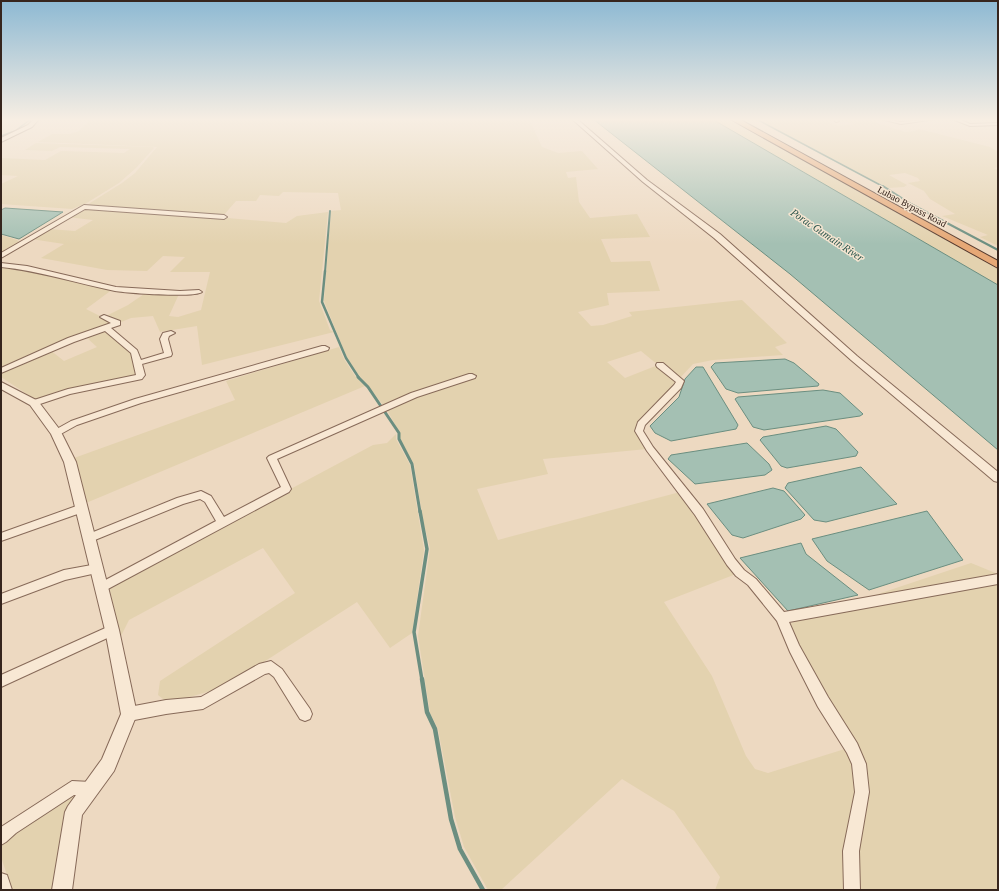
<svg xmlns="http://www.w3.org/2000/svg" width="999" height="891" viewBox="0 0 999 891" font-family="'PT Serif',serif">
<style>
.farmland{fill:#e3d2af;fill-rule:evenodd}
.water{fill:#a4c0b3;stroke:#6b8e80}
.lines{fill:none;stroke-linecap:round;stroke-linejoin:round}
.stream-far5{stroke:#6b8e80;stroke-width:1.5}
.stream-far4{stroke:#6b8e80;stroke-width:2}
.stream-far3{stroke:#6b8e80;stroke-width:2.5}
.stream-far2{stroke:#6b8e80;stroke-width:3}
.stream-far1{stroke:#6b8e80;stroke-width:3.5}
.stream{stroke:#6b8e80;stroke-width:4.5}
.minor-casing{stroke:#876a59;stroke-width:2}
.tertiary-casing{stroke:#876a59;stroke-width:2}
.trunk-casing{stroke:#54392d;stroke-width:2}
.minor{fill:#f8e8d4;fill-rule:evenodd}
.tertiary{fill:#f8e8d4;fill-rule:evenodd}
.trunk{fill:#e6a876;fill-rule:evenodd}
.labels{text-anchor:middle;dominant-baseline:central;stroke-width:3;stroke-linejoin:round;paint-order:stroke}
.far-street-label{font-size:9px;fill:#36251d;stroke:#f5e5d1}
.far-water-label{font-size:10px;font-style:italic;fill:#2c564d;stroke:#f5e5d1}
</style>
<rect width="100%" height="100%" fill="#edd9c1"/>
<!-- farmland -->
<g class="farmland">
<path d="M91,119H545L530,121L542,147L558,153L582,151L598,169L566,172L568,178L576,177L579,202L590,218L637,214L650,237L601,239L611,262L650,261L660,291L607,293L609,305L578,312L591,326L603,325L632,316L629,312L742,300L787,343L775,347L783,355L713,360L693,364L638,423L647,449L543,459L548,474L477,489L498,540L680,492L736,574L664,602L712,676L746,756L755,769L768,773L848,748L854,763L857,788L845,890H715L720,877L674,811L622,779L501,890H488L464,847L455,817L438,729L430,713L418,636L430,548L423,520L414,464L400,439V434L385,406L383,405L369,387L358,374L347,358L324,301L331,211L341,210L338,193L283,192L279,196L260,195L256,201H236L223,216L91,205L89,204L90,203L122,183L135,173L157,147L38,142L52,134H70L79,131ZM641,351L658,365L625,378L607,362Z"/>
<polygon points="712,119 729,119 998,269 998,285"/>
<polygon points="757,119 823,119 838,126 853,124 842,119 877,119 874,122 905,132 915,131 919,129 990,147 998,152 998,167 994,168 998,170 998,246 980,237 988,235 942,216 955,214 930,199 924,191 908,183 920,181 918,178 905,173 889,175 907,185 904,187 888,188"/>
<polygon points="36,143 153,147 154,148 136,168 119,183 85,204 72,209 1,204 1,184 18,176 1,175 1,158 45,160 61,151 124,153 130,149 60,147 52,151 25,150"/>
<polygon points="91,206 286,223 297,216 328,212 319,301 330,330 334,332 202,365 197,326 160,332 153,316 131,318 119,323 106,316 128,305 147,292 179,294 169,316 178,317 201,310 210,272 170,272 185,257 163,256 147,271 107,270 41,258 64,244 31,239 49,229 75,231 93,220 67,217 83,208"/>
<polygon points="1,235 17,240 21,243 1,255"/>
<polygon points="1,263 113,289 86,309 114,323 50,350 64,361 97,347 86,337 104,329 132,353 139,375 36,400 1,377"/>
<polygon points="339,347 344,359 355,376 365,386 86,503 74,458 235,400 226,381"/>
<polygon points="396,434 396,439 410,465 424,550 412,633 390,648 357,602 225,687 168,703 158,695 160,681 295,593 263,548 129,620 120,638 109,586 373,445 387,443"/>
<polygon points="971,563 998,574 998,890 857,890 857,855 869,794 864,760 797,646 791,623"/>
<polygon points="71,794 82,794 57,890 12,890 1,857 1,843"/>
</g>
<!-- water -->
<g class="water">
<polygon points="593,119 712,119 998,285 998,450 790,274"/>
<polygon points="5,208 63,212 19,239 1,234 1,210"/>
<polygon points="785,359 794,363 819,384 818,386 738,393 726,389 711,367 715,363"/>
<polygon points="696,367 703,367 738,425 736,429 671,441 655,433 650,426 679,397 685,379"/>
<polygon points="823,390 840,393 863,414 860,416 764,430 753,427 735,399 738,397"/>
<polygon points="826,426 836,429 858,452 856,456 787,468 781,466 760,440 763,437"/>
<polygon points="747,443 769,464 772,470 765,475 695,484 668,459 671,455"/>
<polygon points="861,467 897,504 826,522 814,520 785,488 788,483"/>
<polygon points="773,488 784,491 805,515 801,519 743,538 732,535 707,504"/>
<polygon points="927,511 963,560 869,590 827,561 812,539"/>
<polygon points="801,543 806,554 858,595 788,611 740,558"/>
</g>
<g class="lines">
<!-- stream-far5 -->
<g class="stream-far5">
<polyline points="756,119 884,187"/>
<polyline points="1,136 15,131 31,119"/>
</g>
<!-- stream-far4 -->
<g class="stream-far4">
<polyline points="883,186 911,204 998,250"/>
<polyline points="325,272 330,211"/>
</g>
<!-- stream-far3 -->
<polyline class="stream-far3" points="325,271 322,302 346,358 359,378"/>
<!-- stream-far2 -->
<polyline class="stream-far2" points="358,377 368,387 399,433 399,439 412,464 420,512"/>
<!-- stream-far1 -->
<polyline class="stream-far1" points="420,511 427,549 414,632 422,680"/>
<!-- stream -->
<polyline class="stream" points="422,679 427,712 435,729 451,819 460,849 483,890"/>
<!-- minor casing -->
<g class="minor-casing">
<g id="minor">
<polygon points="833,119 838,119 839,121 836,122"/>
<polygon points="881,119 901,122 936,119 901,124"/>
<polygon points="952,119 959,119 970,124 998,123 998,125 970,126"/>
<polygon points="84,205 224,215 227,217 224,219 85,209 1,258 1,253"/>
<path d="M1,263L27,266L116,287L180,291L199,290L202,292C195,298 127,293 115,291C76,283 40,271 1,267Z"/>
<polygon points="104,315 120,321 120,325 111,328 137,350 141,360 164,353 160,339 163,333 171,331 175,333 169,336 168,339 172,354 171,356 142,364 145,375 142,379 70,394 34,406 31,405 30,403 31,401 68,389 136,375 131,353 105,331 74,342 1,373 1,368 68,338 111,323 100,317"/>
<polygon points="322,346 325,346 329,348 328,350 141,403 77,425 59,435 56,436 52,433 53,431 71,421 135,399"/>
<polygon points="657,363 663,363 684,381 681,388 645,425 643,431 653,447 703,509 735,559 744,570 756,579 784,612 998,574 998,584 789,622 799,645 828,697 857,743 866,764 869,792 859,851 860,890 844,890 843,851 855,792 852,764 847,753 818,707 790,652 777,621 748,585 736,576 727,565 695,515 647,451 635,431 638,422 674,385 676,382 657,367 656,365"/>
<polygon points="469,374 472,374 476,376 475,378 417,397 277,459 291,489 289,492 106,590 102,592 98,590 96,587 98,584 216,521 205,502 200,499 183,504 90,542 86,541 85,538 86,535 177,498 201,491 211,496 224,517 281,487 267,458 269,456 411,393"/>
<polygon points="82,504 86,505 87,508 86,511 1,541 1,533"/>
<polygon points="97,564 101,566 102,569 101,572 65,580 1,604 1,594 64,570"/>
<polygon points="112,625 116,626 118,630 116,634 1,687 1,675"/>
<polygon points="271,661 282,669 310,709 312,714 310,719 305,721 300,719 274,677 269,673 265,674 203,709 166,714 129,721 124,719 122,714 124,709 129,707 166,700 201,697 259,664"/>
<polygon points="72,781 91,782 96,784 98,789 96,794 91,796 74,795 16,833 6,842 1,845 1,827"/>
<polygon points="1,873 7,875 12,890 1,890"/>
</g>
</g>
<!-- tertiary casing -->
<g class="tertiary-casing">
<g id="tertiary">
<polygon points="34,119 39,119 32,127 1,142 1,138 28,125"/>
<polygon points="572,119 577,119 647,180 720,234 857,356 998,472 998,482 994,481 851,360 714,238 643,182"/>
<polygon points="1,382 38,401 60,430 76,462 119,630 137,714 114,771 82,815 72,890 52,890 65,812 68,806 102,759 121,714 105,630 64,462 51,434 30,405 1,389"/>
</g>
</g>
<!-- trunk casing -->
<g class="trunk-casing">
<polygon id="trunk" points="730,119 739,119 998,261 998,268"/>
</g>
<!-- minor -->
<use href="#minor" class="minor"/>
<!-- tertiary -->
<use href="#tertiary" class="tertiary"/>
<!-- trunk -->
<use href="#trunk" class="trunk"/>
</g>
<!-- sky -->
<linearGradient id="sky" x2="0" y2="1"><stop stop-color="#8db9d3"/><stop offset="0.49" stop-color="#f7eee3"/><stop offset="1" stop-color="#f7eee3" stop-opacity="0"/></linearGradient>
<rect width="999" height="244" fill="url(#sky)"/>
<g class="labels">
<!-- far-street labels -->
<g class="far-street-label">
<text transform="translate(912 207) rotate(28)">Lubao Bypass Road</text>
</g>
<!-- far-water labels -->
<g class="far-water-label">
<text transform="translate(827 235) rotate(34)">Porac Gumain River</text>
</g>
</g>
<!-- border -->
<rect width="999" height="891" fill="none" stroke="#36251d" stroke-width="4"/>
</svg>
